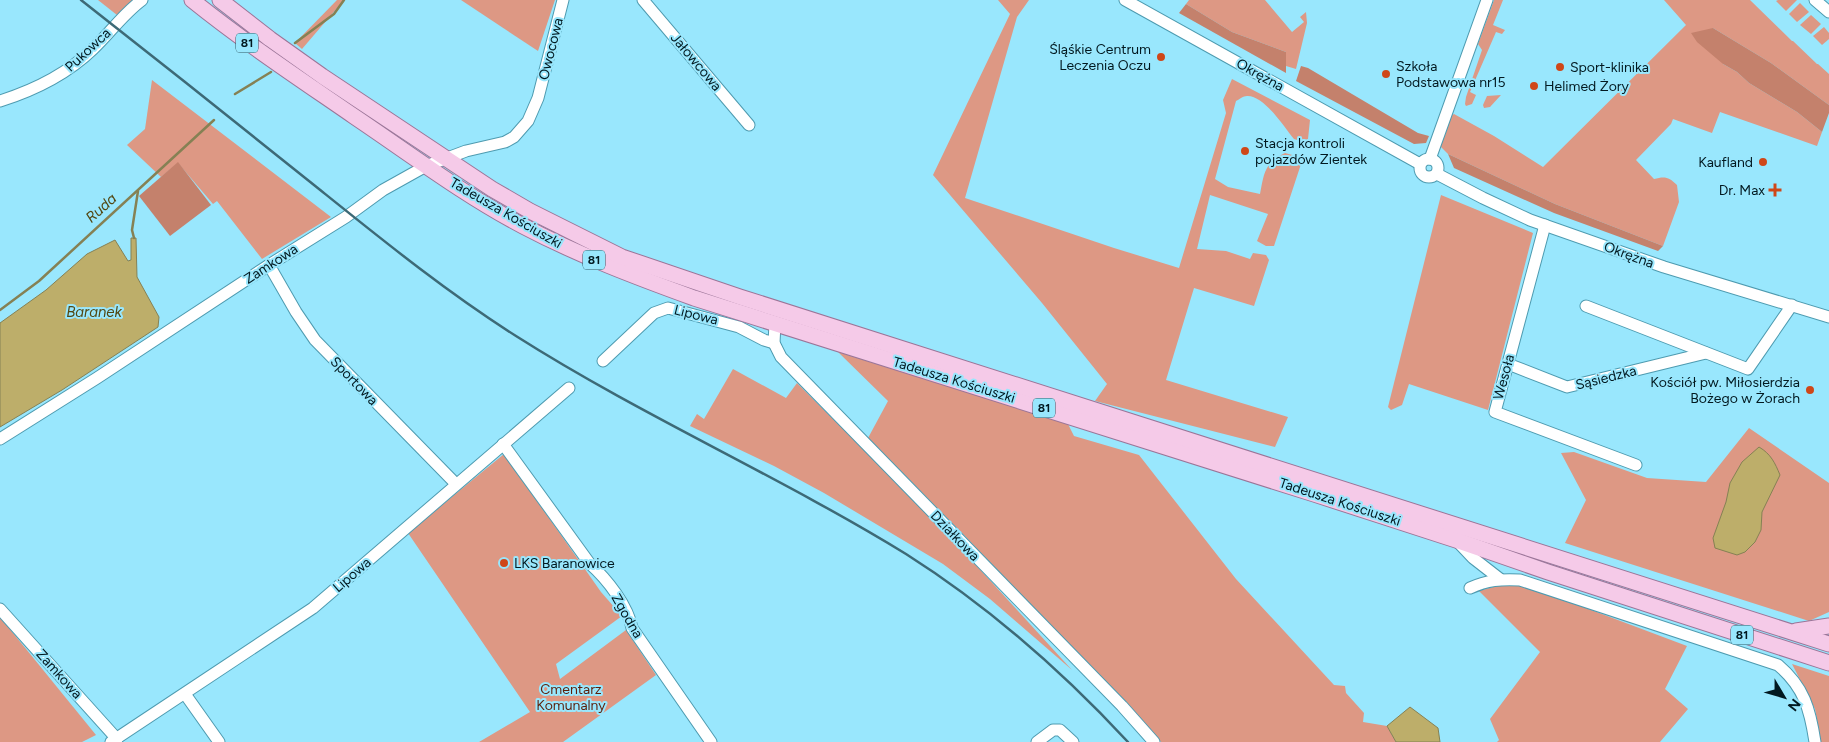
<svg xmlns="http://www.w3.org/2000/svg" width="1829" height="742" viewBox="0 0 1829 742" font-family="Figtree,sans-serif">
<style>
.green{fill:#dd9884}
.forest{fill:#c4816c}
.water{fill:#bdae6a;stroke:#858154}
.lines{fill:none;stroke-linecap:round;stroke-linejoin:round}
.stream{stroke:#858154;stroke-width:2.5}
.minor-casing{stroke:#4e9bb0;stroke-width:13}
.major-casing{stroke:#9b7598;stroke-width:17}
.minor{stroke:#fff;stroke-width:11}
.major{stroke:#f5cae8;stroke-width:15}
.rail{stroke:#3d6a77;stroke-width:2.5}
.poi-dot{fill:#cf4718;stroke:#99e7fd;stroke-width:2}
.labels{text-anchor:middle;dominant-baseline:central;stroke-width:4;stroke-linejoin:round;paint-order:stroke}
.shield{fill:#99e7fd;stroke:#2f5762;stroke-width:1}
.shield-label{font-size:12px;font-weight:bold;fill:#021920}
.street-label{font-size:14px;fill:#021920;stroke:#99e7fd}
.poi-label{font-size:14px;fill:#021920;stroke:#99e7fd;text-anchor:start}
.park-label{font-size:14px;fill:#5c1f0b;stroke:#99e7fd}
.water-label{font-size:15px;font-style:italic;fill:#524712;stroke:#99e7fd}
</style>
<rect width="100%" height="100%" fill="#99e7fd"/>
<!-- green -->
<g class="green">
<polygon points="98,0 134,0 117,15"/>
<polygon points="337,0 344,0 302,49 295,43"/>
<polygon points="461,0 555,0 538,51"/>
<path d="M998,0H1029L1017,17L965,198L1114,248L1179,268L1226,113L1223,100L1232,79L1310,120L1308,139L1304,142L1294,139C1284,127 1264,95 1247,96C1243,96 1240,99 1236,101L1215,179L1228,187L1260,194C1264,174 1264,163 1285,153L1296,156L1302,161L1274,246H1266L1257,241L1268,214L1210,195L1197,249L1226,251L1250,259L1253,253L1266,255L1269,260L1254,306L1194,288L1166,380L1288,417L1275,447L1095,401L1107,384L1042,303L933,175L1010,14Z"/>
<polygon points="1189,0 1265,0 1292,32 1304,22 1300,17 1306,12 1307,23 1296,69 1286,66 1286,52 1232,32 1186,4"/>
<polygon points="1494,0 1503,0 1493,25 1505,30 1502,34 1496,32 1470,92 1476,95 1472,104 1466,106 1465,104 1466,97 1482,50 1478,44"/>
<path d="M1664,0H1750L1792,41H1793L1817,64H1818L1829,74V105L1771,63L1713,28L1723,64L1737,72L1749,83L1797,112L1822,132L1817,146L1720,112L1712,133L1673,119L1671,124L1636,160L1654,179C1665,176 1669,177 1677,185L1679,202L1663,246L1555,204L1448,154L1440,146L1451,116L1454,114L1494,136L1543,167L1686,25Z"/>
<polygon points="1778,0 1797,0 1786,11 1776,1"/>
<polygon points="1800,3 1809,12 1797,22 1789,14"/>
<polygon points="1811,15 1821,24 1811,34 1800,25"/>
<polygon points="1824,27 1829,33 1829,39 1822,45 1813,36"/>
<polygon points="152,80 331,217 262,259 217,201 213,204 178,163 161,177 127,145 145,129"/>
<polygon points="1501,95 1490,107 1484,108 1483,105 1487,96"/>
<polygon points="1441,195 1533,233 1488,410 1409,384 1402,405 1391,410 1388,407"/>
<polygon points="838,352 1068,424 1074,436 1139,455 1236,579 1334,685 1345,686 1346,693 1364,713 1363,722 1387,726 1396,742 1161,742 961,532 868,438 888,401"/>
<polygon points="733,369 786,398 797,383 944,530 1072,670 990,599 943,564 824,493 774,466 690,426 697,414 704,419"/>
<polygon points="1749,428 1829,483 1829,612 1809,621 1565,543 1586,500 1561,453 1574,452 1647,478 1706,482"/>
<polygon points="504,454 601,592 622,616 556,664 560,679 626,630 656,675 563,742 479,742 530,712 408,533"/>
<polygon points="1511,582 1570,602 1687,646 1665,689 1688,709 1660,742 1497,742 1499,740 1490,719 1540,652 1479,591"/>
<polygon points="0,617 96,735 82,742 0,742"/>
<polygon points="1792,664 1829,676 1829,742 1821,742 1815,709"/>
</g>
<!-- forest -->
<g class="forest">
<polygon points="1186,4 1232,32 1286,52 1286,73 1179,13"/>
<polygon points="1713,28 1771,63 1829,105 1829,113 1822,132 1797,112 1749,83 1737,72 1723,64 1697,42 1691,33"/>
<polygon points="1301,66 1308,68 1418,133 1429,136 1426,143 1414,144 1296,81"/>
<polygon points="1448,154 1555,204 1663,246 1658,251 1554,213 1454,168"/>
<polygon points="178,162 211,205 170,236 139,196"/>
</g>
<!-- water -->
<g class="water">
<polygon points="131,238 136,238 137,277 159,317 158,327 62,390 0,427 0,323 46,290 87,254 115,240 128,261 131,260"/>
<path d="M1759,447C1771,454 1775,463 1780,475L1762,512L1761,530L1755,542L1745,552L1737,555L1715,548L1713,538L1726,502L1730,483L1742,462Z"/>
<polygon points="1410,707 1438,728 1440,742 1396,742 1387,726"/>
</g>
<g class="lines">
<!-- stream -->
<g class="stream">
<polyline points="295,43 334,14 344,0"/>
<polyline points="235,94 271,72"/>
<polyline points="134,238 132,230 138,191"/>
<polyline points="0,310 39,281 214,120"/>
</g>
<!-- minor casing -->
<g class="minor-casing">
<g id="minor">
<polyline points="643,0 749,125"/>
<polyline points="1125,0 1420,164"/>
<polyline points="1815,0 1829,12"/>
<path d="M0,101C35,90 66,75 93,49C110,33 123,14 142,0"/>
<circle cx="1429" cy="168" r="9"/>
<polyline points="1430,159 1487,0"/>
<polyline points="1437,174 1483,198 1530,220 1664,267 1829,317"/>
<polyline points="1545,225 1495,412 1636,465"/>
<polyline points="269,265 296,312 315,340 456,484"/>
<polyline points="1586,306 1748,369 1792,305"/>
<polyline points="775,323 774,343 781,357 1122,706 1154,742"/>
<polyline points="603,361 654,313 668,308 739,327 764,340 774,343"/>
<polyline points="1508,364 1567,387 1706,353"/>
<polyline points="0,439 97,378 269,265 346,217 383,190 426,166 466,151 505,142 514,137 528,121 538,98 563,0"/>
<path d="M503,444L590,564C607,579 628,606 632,628L711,742"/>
<polyline points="1456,540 1473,558 1500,579"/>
<path d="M1470,588C1487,580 1501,579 1520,580L1778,665C1804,687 1810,709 1815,742"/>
<polyline points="0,609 117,739"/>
<polyline points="185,694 219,742"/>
<polyline points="111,742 313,608 569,388"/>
<polyline points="1037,742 1053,730 1060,730 1073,742"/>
</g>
</g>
<!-- major casing -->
<g class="major-casing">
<g id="major">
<path d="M192,0C244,42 300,79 355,117C410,154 464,195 523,226C578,255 636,277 694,298L1314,494L1456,540L1548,572L1829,663"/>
<polyline points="220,0 270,39 322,76 492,189 530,211 622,257 740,297 1829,644"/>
<polyline points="1796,631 1829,626"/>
</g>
</g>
<!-- minor -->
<use href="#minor" class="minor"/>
<!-- major -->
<use href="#major" class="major"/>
<!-- rail -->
<path class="rail" d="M81,0C159,61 237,123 314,185C380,238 445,291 516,336C642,416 779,476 906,554C988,606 1062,671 1128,742"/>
</g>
<!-- markers -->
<g class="poi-dot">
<circle cx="1161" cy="57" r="5"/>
<circle cx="1560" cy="67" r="5"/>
<circle cx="1386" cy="74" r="5"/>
<circle cx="1534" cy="86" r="5"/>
<circle cx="1245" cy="151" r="5"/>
<circle cx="1763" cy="162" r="5"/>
<path d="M1772.5 182.5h5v5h5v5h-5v5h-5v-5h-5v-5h5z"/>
<circle cx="1810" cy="390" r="5"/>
<circle cx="504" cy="563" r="5"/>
</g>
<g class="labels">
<!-- shield labels -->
<g class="shield">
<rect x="236" y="33.5" width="22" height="19" rx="4"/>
<rect x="583" y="250.5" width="22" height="19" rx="4"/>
<rect x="1033" y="398.5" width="22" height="19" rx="4"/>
<rect x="1731" y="625.5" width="22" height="19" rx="4"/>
</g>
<g class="shield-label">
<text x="247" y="43">81</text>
<text x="594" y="260">81</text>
<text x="1044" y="408">81</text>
<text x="1742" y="635">81</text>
</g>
<!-- street labels -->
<g class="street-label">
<text transform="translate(551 49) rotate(-76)">Owocowa</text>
<text transform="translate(88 50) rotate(-43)">Pukowca</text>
<text transform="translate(696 62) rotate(50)">Jałowcowa</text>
<text transform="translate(1260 75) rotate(29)">Okrężna</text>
<text transform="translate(506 213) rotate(30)">Tadeusza Kościuszki</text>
<text transform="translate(1629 255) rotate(20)">Okrężna</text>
<text transform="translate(271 264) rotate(-33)">Zamkowa</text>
<text transform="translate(696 315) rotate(14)">Lipowa</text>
<text transform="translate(1504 377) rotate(-75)">Wesoła</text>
<text transform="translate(1606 378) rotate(-14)">Sąsiedzka</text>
<text transform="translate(954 380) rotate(17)">Tadeusza Kościuszki</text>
<text transform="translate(354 381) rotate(46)">Sportowa</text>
<text transform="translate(1340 502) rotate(18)">Tadeusza Kościuszki</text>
<text transform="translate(955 536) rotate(46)">Działkowa</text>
<text transform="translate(352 575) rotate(-41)">Lipowa</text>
<text transform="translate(627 616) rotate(60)">Zgodna</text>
<text transform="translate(59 674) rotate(48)">Zamkowa</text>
</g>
<!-- poi labels -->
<g class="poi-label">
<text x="1151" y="49" text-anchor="end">Śląśkie Centrum<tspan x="1151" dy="16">Leczenia Oczu</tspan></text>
<text x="1396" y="66">Szkoła<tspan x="1396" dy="16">Podstawowa nr15</tspan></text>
<text x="1570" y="67">Sport-klinika</text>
<text x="1544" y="86">Helimed Żory</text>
<text x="1255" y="143">Stacja kontroli<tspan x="1255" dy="16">pojazdów Zientek</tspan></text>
<text x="1753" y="162" text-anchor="end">Kaufland</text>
<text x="1765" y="190" text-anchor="end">Dr. Max</text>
<text x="1800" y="382" text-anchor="end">Kościół pw. Miłosierdzia<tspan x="1800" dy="16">Bożego w Żorach</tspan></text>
<text x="514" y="563">LKS Baranowice</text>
</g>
<!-- park labels -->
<g class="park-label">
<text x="571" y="689">Cmentarz<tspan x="571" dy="16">Komunalny</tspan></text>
</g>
<!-- water labels -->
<g class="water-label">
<text transform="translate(101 208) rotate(-42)">Ruda</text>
<text x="94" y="312">Baranek</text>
</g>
</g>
<!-- north arrow -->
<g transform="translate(1784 697) rotate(128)" stroke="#99e7fd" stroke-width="4" paint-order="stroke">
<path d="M0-4L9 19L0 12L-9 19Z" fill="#021920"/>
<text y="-8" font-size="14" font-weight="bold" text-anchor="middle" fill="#021920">N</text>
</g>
</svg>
